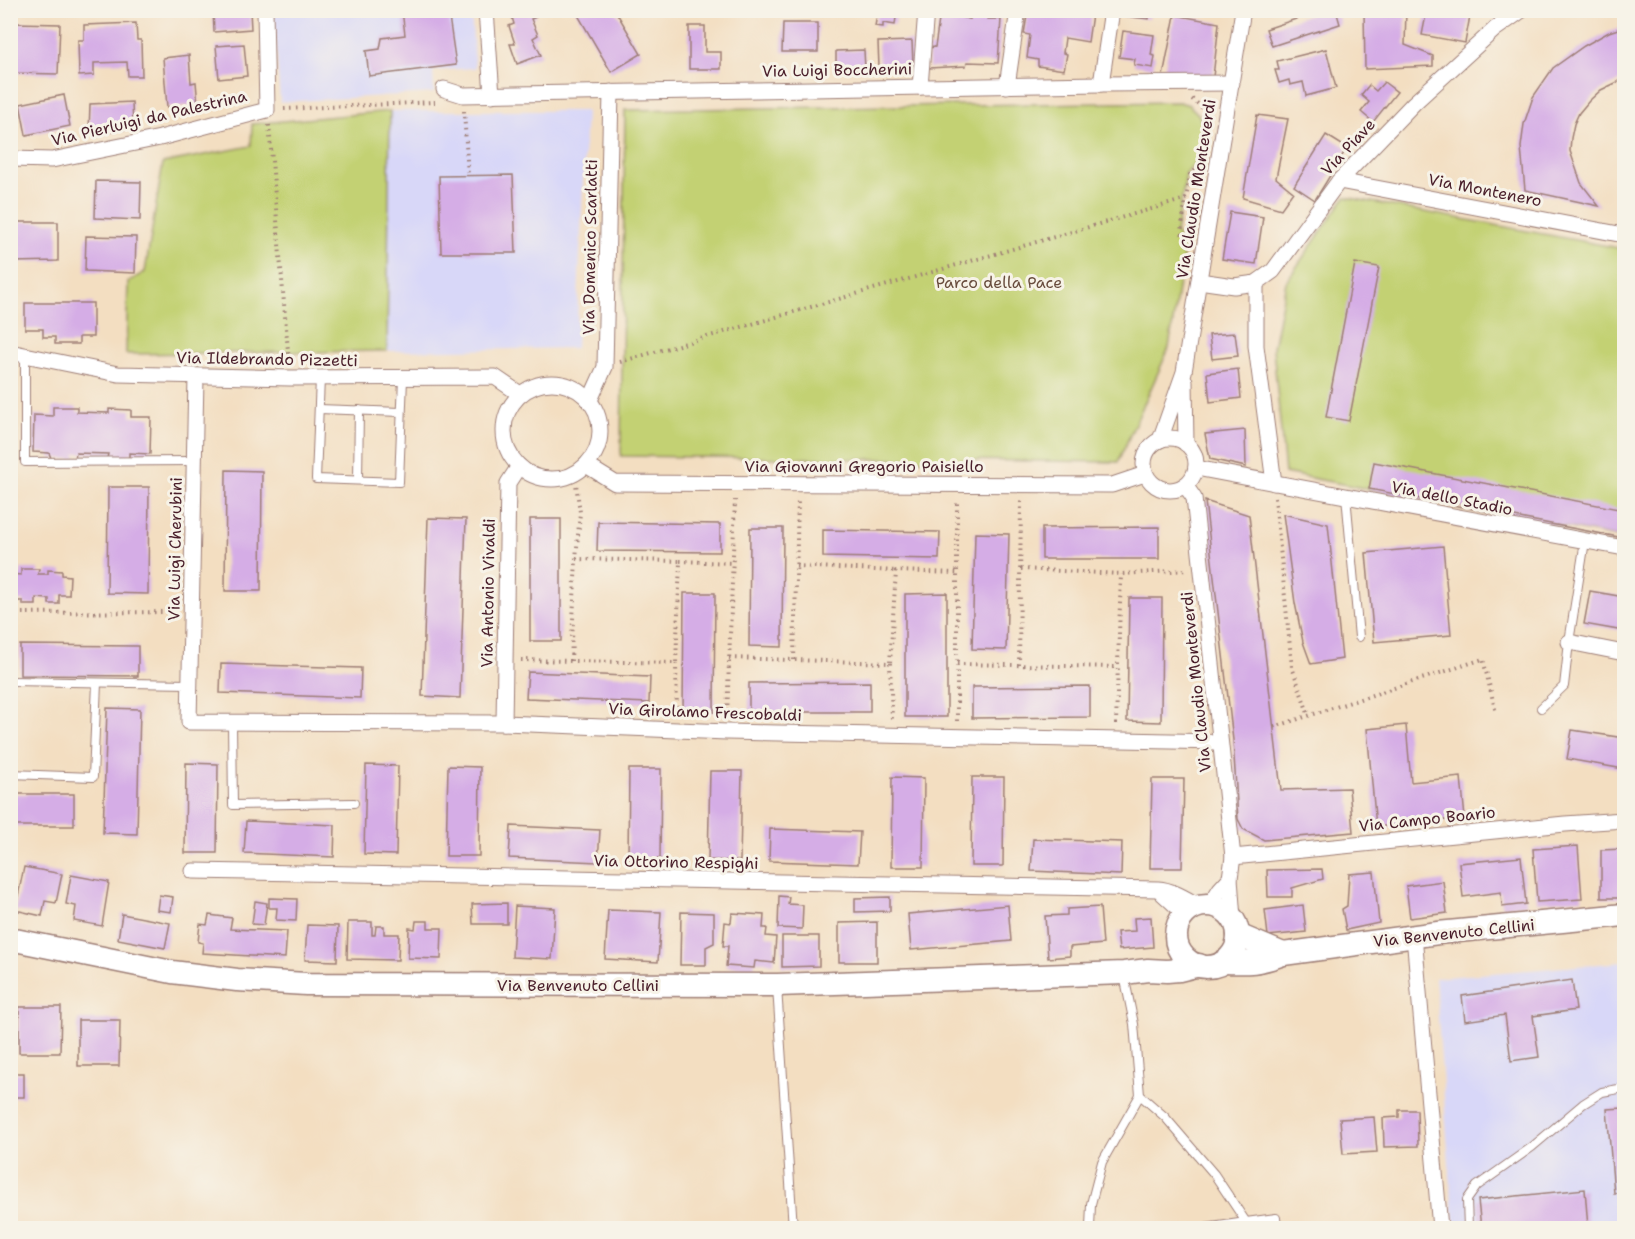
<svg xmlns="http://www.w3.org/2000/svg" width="1635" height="1239" viewBox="0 0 1635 1239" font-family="'Shantell Sans',sans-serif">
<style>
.built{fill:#d8d7f8}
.green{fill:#c3d173;stroke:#86784f;stroke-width:1.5}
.building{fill:#d5ade6}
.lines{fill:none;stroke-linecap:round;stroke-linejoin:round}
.lane-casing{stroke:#9e7e76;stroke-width:10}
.street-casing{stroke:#9e7e76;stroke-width:17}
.secondary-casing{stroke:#9e7e76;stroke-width:25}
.path{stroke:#9e7e76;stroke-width:4;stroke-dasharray:1.5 4.5;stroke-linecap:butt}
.lane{stroke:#fff;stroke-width:8}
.street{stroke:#fff;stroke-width:15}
.secondary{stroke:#fff;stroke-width:22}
.labels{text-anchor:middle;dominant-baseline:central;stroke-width:6;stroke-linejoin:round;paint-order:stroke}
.street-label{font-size:16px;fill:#4a1f2b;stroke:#f7f3e8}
.park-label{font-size:16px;fill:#684c3d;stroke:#f7f3e8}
</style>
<rect width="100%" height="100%" fill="#f7f3e8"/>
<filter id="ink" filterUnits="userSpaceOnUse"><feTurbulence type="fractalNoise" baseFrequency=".0167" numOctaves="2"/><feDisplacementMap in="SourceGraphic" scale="12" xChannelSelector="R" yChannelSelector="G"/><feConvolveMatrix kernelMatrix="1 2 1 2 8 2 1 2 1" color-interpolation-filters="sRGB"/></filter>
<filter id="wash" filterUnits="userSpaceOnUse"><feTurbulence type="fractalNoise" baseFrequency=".008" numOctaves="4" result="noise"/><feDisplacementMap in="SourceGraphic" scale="24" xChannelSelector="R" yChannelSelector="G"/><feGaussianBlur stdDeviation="1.35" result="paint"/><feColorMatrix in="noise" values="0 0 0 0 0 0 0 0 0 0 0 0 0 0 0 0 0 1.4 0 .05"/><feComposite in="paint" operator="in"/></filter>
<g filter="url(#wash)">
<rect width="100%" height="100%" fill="#f3dec1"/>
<!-- built -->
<g class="built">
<polygon points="274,11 471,11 475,68 433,71 434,93 280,102"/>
<polygon points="390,111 586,111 576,348 387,351"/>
<polygon points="1624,962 1624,1228 1454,1228 1435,978"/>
</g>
<!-- green -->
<g class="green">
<polygon points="1179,102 1189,105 1199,115 1203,128 1198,160 1186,174 1176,233 1184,250 1169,348 1118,462 621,456 625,110"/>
<polygon points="390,111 387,351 126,354 128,282 145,272 163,163 251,146 252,124"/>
<polygon points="1345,197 1624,249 1624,538 1285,473 1273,348 1286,282"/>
</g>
<g id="blocks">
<!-- building -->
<g class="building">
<polygon points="213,10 250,10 251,29 214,32"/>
<polygon points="402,10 448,10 456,65 369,76 366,51 380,49 382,38 405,35"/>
<polygon points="510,10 534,10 536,17 531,19 538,35 533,38 541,55 517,64 510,44 515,44 509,26 514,24"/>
<polygon points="575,10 615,10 641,54 611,72"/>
<polygon points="880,10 894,10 893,17 896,17 895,25 883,23 883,27 875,26 877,15 879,15"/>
<polygon points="989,10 988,19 1001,19 998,63 967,62 966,66 929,68 928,48 935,47 940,13 970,19 972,11"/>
<polygon points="1028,10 1068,10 1092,14 1088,42 1065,38 1063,53 1067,54 1064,70 1038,66 1038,60 1027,58 1030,35 1024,34"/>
<polygon points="1124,10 1150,10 1149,19 1123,16"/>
<polygon points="1323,10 1336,10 1340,24 1272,46 1266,29"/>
<polygon points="1364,10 1406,10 1405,45 1433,56 1433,66 1365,69"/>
<polygon points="1427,10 1443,10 1470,16 1465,43 1422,35"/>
<polygon points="1175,15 1219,23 1213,77 1163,76"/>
<polygon points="15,23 60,24 58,74 13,73"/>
<polygon points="136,23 137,40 141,40 142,76 128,76 127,62 94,63 94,75 79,76 78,40 84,40 84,25"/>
<polygon points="783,23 818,23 818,52 782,52"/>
<polygon points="689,26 705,26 705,52 721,52 721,69 689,69"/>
<polygon points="1624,27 1624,79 1601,90 1589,101 1579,113 1574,124 1571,138 1570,151 1581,183 1599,206 1525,190 1521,147 1524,124 1533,97 1553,68 1584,46 1609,32"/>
<polygon points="1123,31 1154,35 1151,55 1155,56 1153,68 1134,65 1135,59 1119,57"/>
<polygon points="912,41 913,66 879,67 878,42"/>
<polygon points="244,44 247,76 219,79 216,46"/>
<polygon points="1326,49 1336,88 1306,96 1303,82 1290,85 1289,80 1279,83 1275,70 1279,70 1277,61"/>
<polygon points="864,50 865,69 836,70 836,51"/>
<polygon points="189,55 191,83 196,82 198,105 167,107 163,58"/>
<polygon points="1384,82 1397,92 1373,122 1361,112 1369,102 1361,95 1369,85 1376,91"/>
<polygon points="64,95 70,126 26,135 20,104"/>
<polygon points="132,102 133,128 105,133 89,132 90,104"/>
<polygon points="1257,115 1288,119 1276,178 1293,192 1281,209 1243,198"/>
<polygon points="1326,135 1347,148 1315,200 1294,186"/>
<polygon points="513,175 516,253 441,253 439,176"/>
<polygon points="96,181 141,182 140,220 95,218"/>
<polygon points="1230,212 1263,217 1256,264 1222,259"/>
<polygon points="13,222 58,222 58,261 13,262"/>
<polygon points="86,236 136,237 135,273 85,271"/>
<polygon points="1355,263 1379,267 1349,421 1326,417"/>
<polygon points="25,303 93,303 93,337 79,337 79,344 55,344 55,337 43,337 43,329 25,329"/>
<polygon points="1235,333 1238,356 1212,359 1209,335"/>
<polygon points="1238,369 1241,398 1210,402 1207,373"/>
<polygon points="53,407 77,407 77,412 109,413 109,409 131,410 131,417 151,417 150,454 129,453 129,459 107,458 108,454 76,453 75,459 51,458 49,453 33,452 34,415 53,416"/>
<polygon points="1245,430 1246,467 1210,459 1205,434"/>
<polygon points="1374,462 1624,510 1624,538 1369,489"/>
<polygon points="226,470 262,471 261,591 225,591"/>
<polygon points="108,487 149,487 148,594 107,593"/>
<polygon points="1205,501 1249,515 1281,790 1349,788 1353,832 1264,840 1243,829 1238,819 1233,740"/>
<polygon points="1283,514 1328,524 1342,659 1311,664 1303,642 1295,603"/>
<polygon points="428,518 466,519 460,698 422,696"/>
<rect x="530" y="519" width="31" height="122"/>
<polygon points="598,522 720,524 720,552 597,551"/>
<polygon points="1159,527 1159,559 1042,559 1042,528"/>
<polygon points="750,528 783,528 782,647 749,646"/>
<polygon points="823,530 940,532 939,559 823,557"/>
<polygon points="975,533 1009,534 1006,650 972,649"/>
<polygon points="1443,546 1451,635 1374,642 1366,553"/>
<polygon points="21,569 39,569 38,574 48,574 48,570 62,571 62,575 70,576 69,595 59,595 59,604 49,604 49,599 36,598 36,605 23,605 23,601 10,601 10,574 21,575"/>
<polygon points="1590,591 1624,597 1624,631 1584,624"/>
<polygon points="684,593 715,593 714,712 683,712"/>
<polygon points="947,593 947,717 905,717 905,594"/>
<polygon points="1129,598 1162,598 1161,722 1127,721"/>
<polygon points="20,645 138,646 138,676 20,675"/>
<polygon points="221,664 361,668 360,698 220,693"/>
<polygon points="528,672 650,677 649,703 526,698"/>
<polygon points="870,682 870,712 749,712 749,683"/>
<polygon points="1090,686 1090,717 972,718 972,687"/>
<polygon points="107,708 140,709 137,834 103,833"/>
<polygon points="1406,725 1411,782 1461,777 1465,818 1376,827 1367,729"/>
<polygon points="1572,730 1624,738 1624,769 1567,759"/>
<polygon points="186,763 218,764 217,853 185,853"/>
<polygon points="366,765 398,766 396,855 364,854"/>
<polygon points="448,766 480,767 479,856 446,856"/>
<polygon points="629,769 661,769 660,859 628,858"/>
<polygon points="710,771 742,771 740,861 708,860"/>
<polygon points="892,777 924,778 923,867 891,867"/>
<polygon points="972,777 1004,777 1003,866 971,866"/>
<polygon points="1152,779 1184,779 1182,868 1150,868"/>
<rect x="10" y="794" width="64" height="32"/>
<polygon points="246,821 335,825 334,857 244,853"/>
<polygon points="511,826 600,830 598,862 509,858"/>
<polygon points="770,829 860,832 858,864 769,861"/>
<polygon points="1033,839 1122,842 1121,875 1031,871"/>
<polygon points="1578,846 1582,899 1537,902 1533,849"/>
<polygon points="1624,849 1624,898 1601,898 1601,850"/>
<polygon points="1521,857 1526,904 1502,907 1501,892 1463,897 1459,863"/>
<polygon points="24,867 62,874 56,903 45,901 42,916 15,910"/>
<polygon points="1322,869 1323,879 1292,888 1292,897 1268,897 1267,870"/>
<polygon points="1374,872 1379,923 1346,930 1342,909 1347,906 1349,874"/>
<polygon points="71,875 109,882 102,926 74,921 76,906 66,904"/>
<polygon points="1443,881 1447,913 1410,918 1406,886"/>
<polygon points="159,895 173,897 171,912 157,910"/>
<polygon points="779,896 789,897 788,904 803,905 802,929 778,928"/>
<polygon points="890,897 890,911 855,912 855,898"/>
<polygon points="269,898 297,899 296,921 276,920 277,908 269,908"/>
<polygon points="255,901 267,903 264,925 252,924"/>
<polygon points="507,903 507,924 473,924 472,904"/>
<polygon points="1008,905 1011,941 911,950 908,914"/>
<polygon points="1303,905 1306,932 1268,936 1265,910"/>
<polygon points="515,906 555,908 552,959 512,957"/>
<polygon points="1100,907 1103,944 1070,947 1070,956 1048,958 1045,916 1067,915 1067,909"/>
<polygon points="608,910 661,912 658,962 605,959"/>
<polygon points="681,912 714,913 714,943 706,947 706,965 680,965"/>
<polygon points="732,913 764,915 763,928 767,928 766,936 776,937 774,963 755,961 754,968 726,966 728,946 723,946 725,922 731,923"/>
<polygon points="122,914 170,923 165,948 118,939"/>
<polygon points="209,915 232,918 230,929 287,931 285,958 202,953 203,943 198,942 200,924 207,925"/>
<polygon points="1151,917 1153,947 1119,950 1117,932 1135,931 1134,918"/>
<polygon points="416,921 428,921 428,928 442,928 441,959 408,958 409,928 415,929"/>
<polygon points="348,922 372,922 372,935 375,935 376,926 384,926 384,934 399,934 398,960 347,959"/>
<polygon points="877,922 877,962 839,962 839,923"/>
<polygon points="307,925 338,926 337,961 305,960"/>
<polygon points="782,936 819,936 819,966 782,967"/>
<polygon points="1572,980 1576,1010 1533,1016 1539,1057 1511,1061 1505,1015 1465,1021 1462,996"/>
<polygon points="19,1007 61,1007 60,1053 19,1053"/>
<polygon points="78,1020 120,1020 119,1066 78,1066"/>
<rect x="10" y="1073" width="14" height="24"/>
<polygon points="1624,1108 1624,1193 1614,1193 1607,1109"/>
<polygon points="1399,1110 1417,1110 1418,1146 1384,1147 1383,1118 1399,1117"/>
<polygon points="1374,1117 1377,1152 1343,1154 1340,1119"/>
<polygon points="1585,1189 1588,1228 1481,1228 1478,1200"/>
</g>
</g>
</g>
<g filter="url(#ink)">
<use href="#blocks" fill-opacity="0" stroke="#9e7e76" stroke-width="1.5"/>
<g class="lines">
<!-- lane casing -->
<g class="lane-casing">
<g id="lane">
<polyline points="25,354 25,462 195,461"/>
<polyline points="320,378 316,479 399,482 403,378"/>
<polyline points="319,409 401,412"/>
<polyline points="358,479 359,410"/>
<polyline points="1346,496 1359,637"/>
<polyline points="10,681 190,684"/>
<polyline points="1541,708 1564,686 1569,642 1585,541"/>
<polyline points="232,722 233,805 354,803"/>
<polyline points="10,774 93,777 97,683"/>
<polyline points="777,987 793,1228"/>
<polyline points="1140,1095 1165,1117 1214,1174 1246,1222 1276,1218 1277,1228"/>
<polyline points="1090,1228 1091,1204 1102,1162 1140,1095 1134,1024 1124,975"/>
<polyline points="1205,1228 1246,1222"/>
<polyline points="1468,1228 1467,1200 1477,1186 1532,1147 1583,1104 1602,1092 1624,1088"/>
</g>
</g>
<!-- street casing -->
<g class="street-casing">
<g id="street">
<polyline points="486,10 492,95"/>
<polyline points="1101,84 1112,10"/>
<polyline points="1007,86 1018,10"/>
<polyline points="920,87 926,10"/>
<polyline points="444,89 463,95 1101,84 1232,83"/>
<polyline points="10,159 52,160 160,138 267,110 265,10"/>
<polyline points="1339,181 1624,235"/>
<polyline points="1199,281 1234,286 1256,283 1273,271 1339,181 1414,103 1495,29 1522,10"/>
<polyline points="1256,283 1256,346 1274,483"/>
<polyline points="10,352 118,374 290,378 495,377 520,394"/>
<polyline points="196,377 189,722 504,723 727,732 1220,742"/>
<polyline points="1185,381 1186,444"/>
<circle cx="552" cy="431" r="48"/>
<polyline points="590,400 605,367 611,92"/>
<circle cx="1170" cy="464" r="26"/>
<polyline points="1160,440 1184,372 1243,10"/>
<polyline points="586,465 615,483 1112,485 1145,474"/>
<polyline points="1196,468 1624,548"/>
<polyline points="1185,485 1194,498 1233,857 1230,878 1233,919"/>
<polyline points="1569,642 1624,653"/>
<polyline points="504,723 508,483 519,466"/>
<polyline points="1233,857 1565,824 1624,820"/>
<path d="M193,871L1158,889C1173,890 1186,899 1199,906"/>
<polyline points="1162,893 1185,914"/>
<polyline points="1210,905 1220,889 1230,878"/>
<polyline points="1414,936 1440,1228"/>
</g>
</g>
<!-- secondary casing -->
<g class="secondary-casing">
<g id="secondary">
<circle cx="1207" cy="936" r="31"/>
<polyline points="1238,935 1283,954"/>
<polyline points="10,939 172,972 237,980 306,984 777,985 1124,973 1148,970 1167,971 1179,970 1199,965"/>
<path d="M1223,962C1249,963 1259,963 1283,954L1438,933L1624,915"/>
</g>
</g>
<!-- path -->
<g class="path">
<polyline points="1192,99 1205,110 1208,121"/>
<polyline points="284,109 435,102"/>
<polyline points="464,111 468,176"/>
<polyline points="269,125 289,363"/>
<polyline points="1188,245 1181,231 1186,199 1190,175 1200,166"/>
<polyline points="620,362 1186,199"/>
<polyline points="1275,498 1292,667 1309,716"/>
<polyline points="680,561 733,563"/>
<polyline points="796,566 896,571"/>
<polyline points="1021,569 1121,574 1188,570"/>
<polyline points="10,613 175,612"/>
<polyline points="729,658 890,663 896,571 957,573"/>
<polyline points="521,660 676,663 680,561 576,559"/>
<polyline points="794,660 798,500"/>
<polyline points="571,661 576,559 580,512 575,477"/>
<polyline points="676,663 677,713"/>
<polyline points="890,663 892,720"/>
<polyline points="957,664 1119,667"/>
<polyline points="1019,665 1021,501"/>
<polyline points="727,717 735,500"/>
<polyline points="957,721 957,501"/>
<polyline points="1116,724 1121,574"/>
<polyline points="1274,727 1483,659 1496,713"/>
</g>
<!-- lane -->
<use href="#lane" class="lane"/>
<!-- street -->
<use href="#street" class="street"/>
<!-- secondary -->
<use href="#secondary" class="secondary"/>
</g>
</g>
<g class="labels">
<!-- street labels -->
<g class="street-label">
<text transform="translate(837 70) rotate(-1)">Via Luigi Boccherini</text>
<text transform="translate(149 118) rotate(-13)">Via Pierluigi da Palestrina</text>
<text transform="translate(1348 147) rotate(-47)">Via Piave</text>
<text transform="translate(1196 189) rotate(-81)">Via Claudio Monteverdi</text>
<text transform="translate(1485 190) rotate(11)">Via Montenero</text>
<text transform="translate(590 247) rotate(-89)">Via Domenico Scarlatti</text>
<text transform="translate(267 359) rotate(1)">Via Ildebrando Pizzetti</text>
<text x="864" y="466">Via Giovanni Gregorio Paisiello</text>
<text transform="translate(1452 498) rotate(11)">Via dello Stadio</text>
<text transform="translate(175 549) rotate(-89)">Via Luigi Cherubini</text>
<text transform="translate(488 593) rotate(-89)">Via Antonio Vivaldi</text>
<text transform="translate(1196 682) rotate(-96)">Via Claudio Monteverdi</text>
<text transform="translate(705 712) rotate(2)">Via Girolamo Frescobaldi</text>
<text transform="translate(1427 819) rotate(-6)">Via Campo Boario</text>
<text transform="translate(676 862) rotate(1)">Via Ottorino Respighi</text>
<text transform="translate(1454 933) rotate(-6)">Via Benvenuto Cellini</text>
<text x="578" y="985">Via Benvenuto Cellini</text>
</g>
<!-- park labels -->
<g class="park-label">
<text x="999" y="282">Parco della Pace</text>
</g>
</g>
<!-- margin -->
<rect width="1635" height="1239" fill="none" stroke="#f7f3e8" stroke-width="36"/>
</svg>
